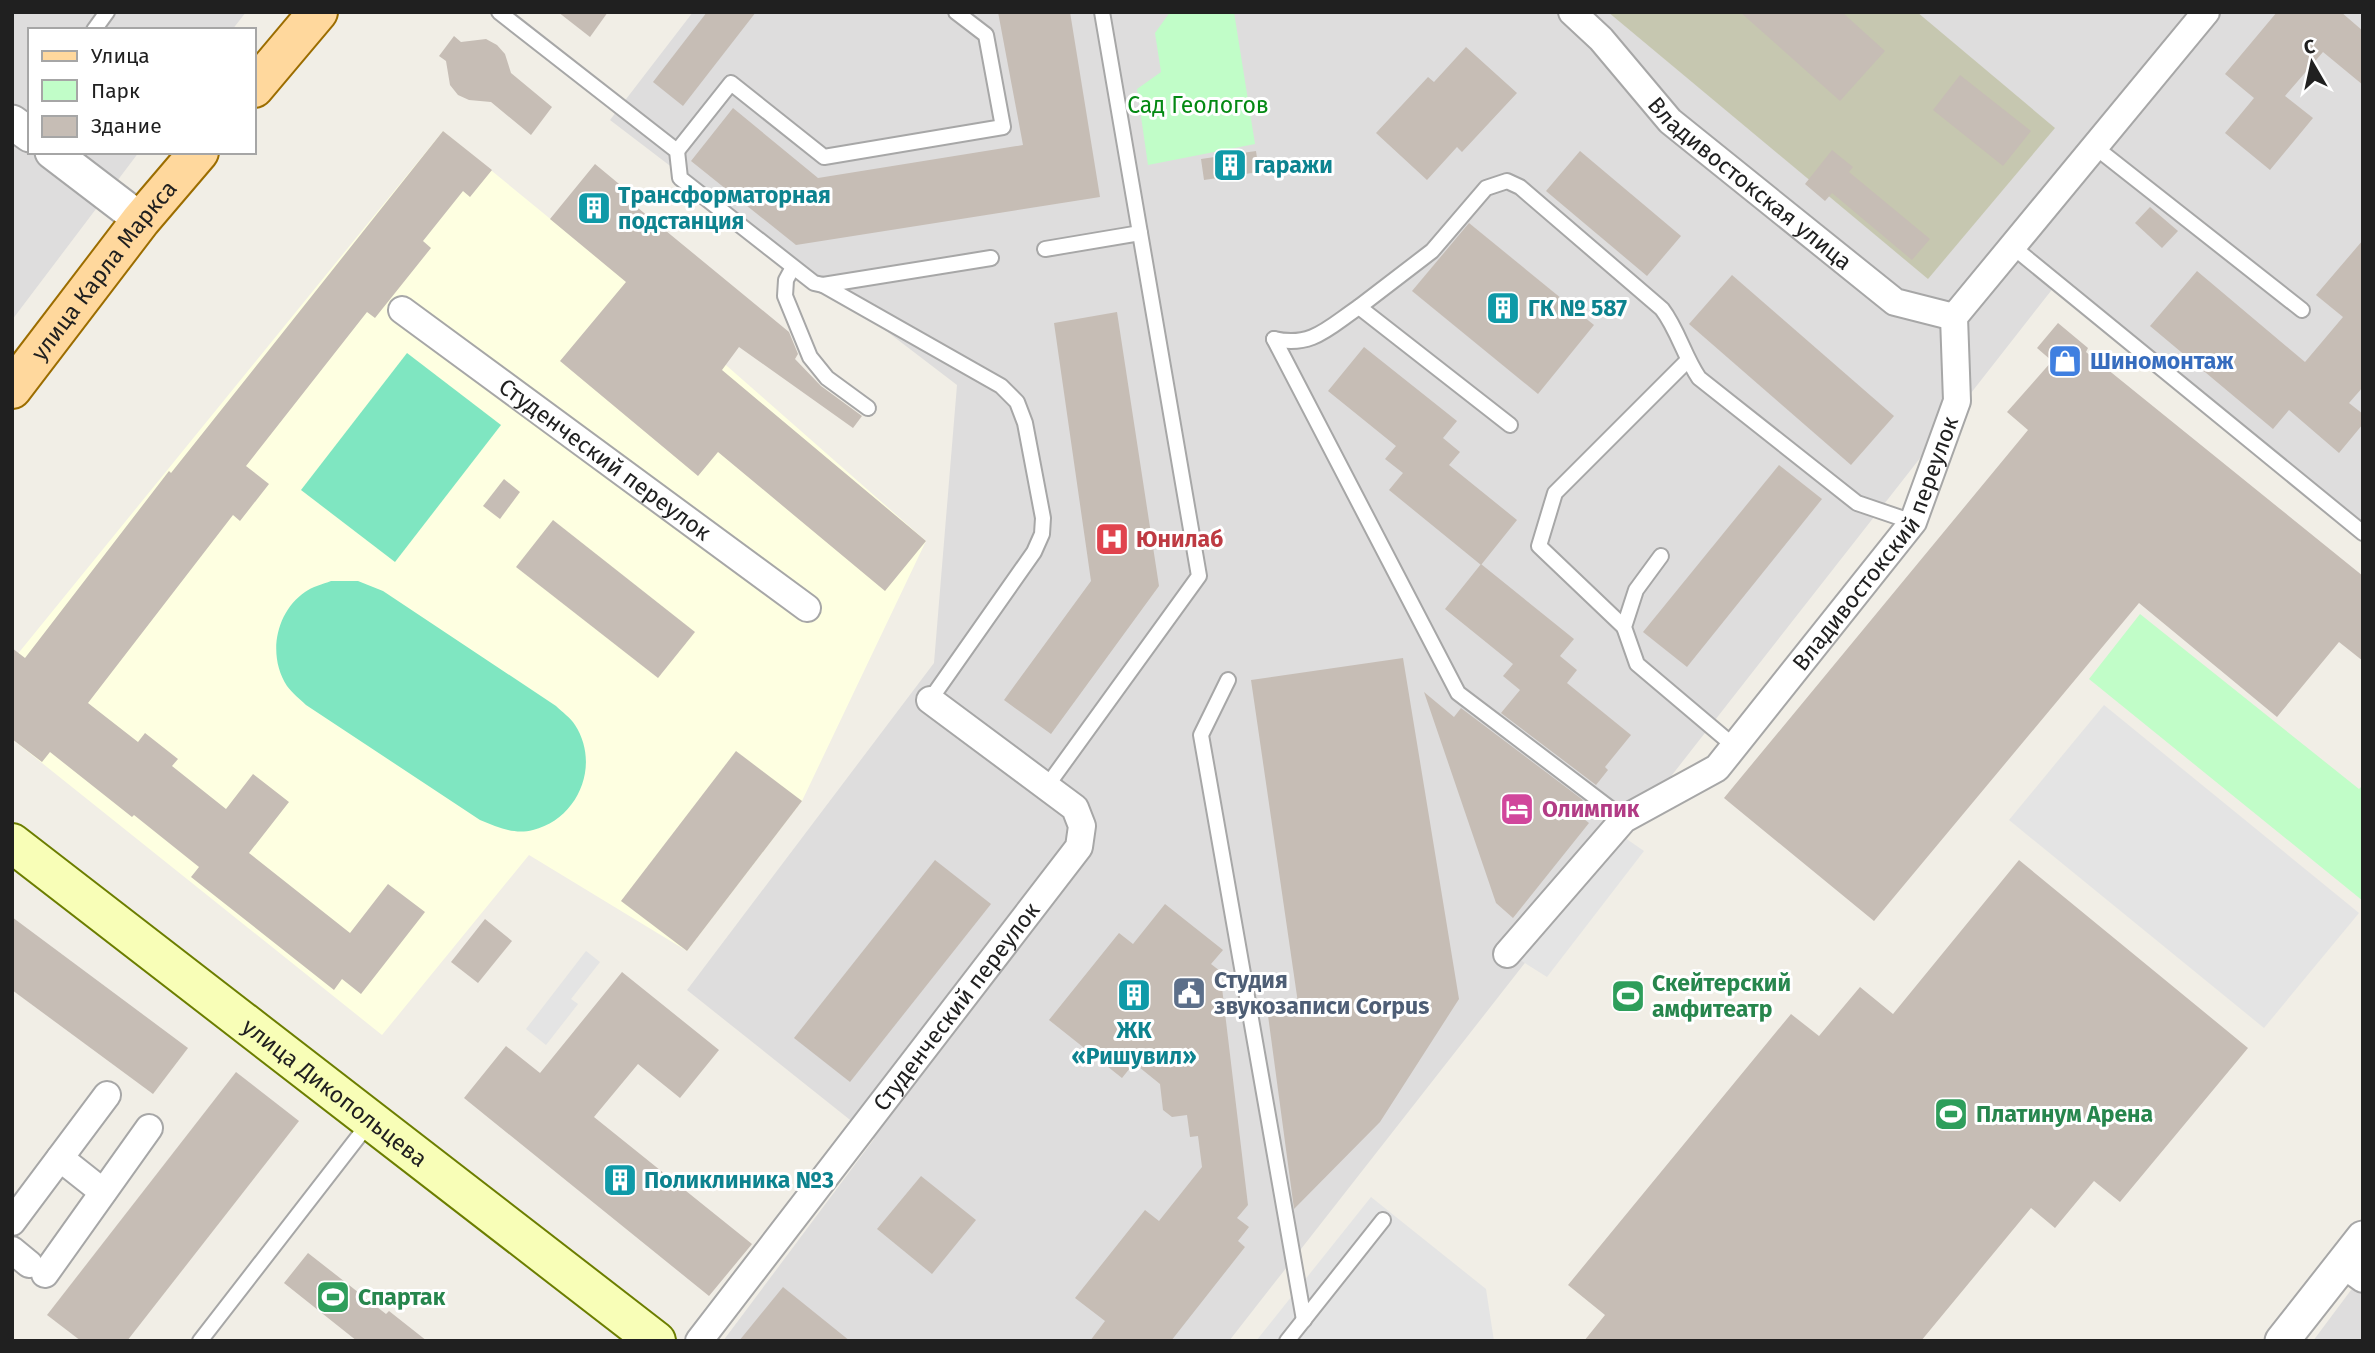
<svg xmlns="http://www.w3.org/2000/svg" width="2375" height="1353" viewBox="0 0 2375 1353" font-family="'Fira Sans',sans-serif">
<style>
.residential{fill:#dedddd}
.education{fill:#feffe1}
.construction{fill:#c6c7b0}
.park{fill:#c1fdc8}
.pitch{fill:#7fe6c1}
.parking{fill:#e4e4e4}
.building{fill:#c6bdb5}
.lines{fill:none;stroke-linecap:round;stroke-linejoin:round}
.service-casing{stroke:#a7a7a7;stroke-width:18}
.minor-casing{stroke:#a7a7a7;stroke-width:30}
.tertiary-casing{stroke:#a7a7a7;stroke-width:37}
.secondary-casing{stroke:#6c7e00;stroke-width:42}
.primary-casing{stroke:#9c6d00;stroke-width:42}
.service{stroke:#fff;stroke-width:14}
.minor{stroke:#fff;stroke-width:26}
.tertiary{stroke:#fff;stroke-width:33}
.secondary{stroke:#f8feb7;stroke-width:38}
.primary{stroke:#ffd89d;stroke-width:38}
.labels{text-anchor:middle;dominant-baseline:central;stroke-width:6;stroke-linejoin:round;paint-order:stroke}
.park-label{font-size:23px;fill:#048913;stroke:#fff}
.culture-label{font-size:23px;font-weight:bold;fill:#0d838f;stroke:#fff;text-anchor:start}
.street-label{font-size:23px;fill:#202020;stroke:#fff}
.shop-label{font-size:23px;font-weight:bold;fill:#366cbe;stroke:#fff;text-anchor:start}
.health-label{font-size:23px;font-weight:bold;fill:#be3a42;stroke:#fff;text-anchor:start}
.hotel-label{font-size:23px;font-weight:bold;fill:#b23c85;stroke:#fff;text-anchor:start}
.service-label{font-size:23px;font-weight:bold;fill:#4e5e75;stroke:#fff;text-anchor:start}
.leisure-label{font-size:23px;font-weight:bold;fill:#27864d;stroke:#fff;text-anchor:start}
</style>
<rect width="100%" height="100%" fill="#f1eee6"/>
<!-- residential -->
<g class="residential">
<polygon points="12,12 246,12 232,30 30,30 30,152 139,152 12,320"/>
<polygon points="693,12 2359,12 2363,15 2363,539 2054,287 1229,1341 723,1341 874,1139 687,990 934,663 957,385 610,120"/>
<polygon points="2363,1274 2363,1341 2313,1341"/>
</g>
<!-- education -->
<polygon class="education" points="443,131 686,330 926,541 802,801 687,951 529,855 382,1035 12,739 12,661"/>
<!-- construction -->
<polygon class="construction" points="1608,12 1917,12 2055,128 1928,279"/>
<!-- park -->
<g class="park">
<polygon points="1170,12 1234,12 1255,144 1148,165 1137,89 1161,72 1155,33"/>
<polygon points="2140,614 2359,789 2363,785 2363,901 2089,679"/>
</g>
<!-- pitch -->
<g class="pitch">
<polygon points="407,353 501,425 395,562 301,490"/>
<path d="M331,581H358L383,591L556,706C562,712 571,718 575,725C601,765 578,819 533,830C514,835 497,827 480,820L306,705C300,699 292,693 287,686C267,655 276,612 305,592C312,587 323,584 331,581Z"/>
</g>
<!-- parking -->
<g class="parking">
<polygon points="2104,705 2359,913 2264,1028 2009,820"/>
<polygon points="1602,822 1644,851 1547,977 1512,955"/>
<polygon points="586,951 600,962 571,999 578,1004 546,1045 526,1029"/>
<polygon points="1371,1197 1486,1289 1494,1341 1256,1341"/>
</g>
<!-- building -->
<g class="building">
<polygon points="558,12 608,12 590,37"/>
<polygon points="707,12 756,12 683,106 653,82"/>
<polygon points="998,12 1070,12 1100,197 796,245 691,161 733,108 818,178 1023,145"/>
<polygon points="1740,12 1842,12 1885,51 1840,101"/>
<polygon points="2277,12 2341,12 2363,31 2363,85 2323,52 2285,96 2313,118 2270,170 2225,133 2254,98 2225,74"/>
<polygon points="454,36 461,42 486,39 497,45 505,54 511,73 552,107 531,135 491,102 469,100 458,95 450,85 446,61 439,56"/>
<polygon points="1466,47 1517,93 1462,152 1457,147 1427,180 1376,133 1428,77 1434,82"/>
<polygon points="1960,75 2031,131 2003,166 1933,110"/>
<polygon points="443,131 492,170 470,197 463,191 423,241 431,248 375,318 367,312 246,466 269,484 240,521 233,515 88,703 138,742 145,733 178,759 172,766 226,809 253,774 289,802 249,853 350,933 388,884 425,912 361,994 342,979 334,990 191,877 199,867 134,815 132,817 50,752 42,762 12,739 12,648 25,658 169,471 171,473"/>
<polygon points="1832,150 1853,167 1849,172 1930,239 1912,260 1832,193 1825,201 1805,184"/>
<polygon points="1256,151 1259,172 1204,180 1201,159"/>
<polygon points="1580,151 1681,236 1647,276 1546,191"/>
<polygon points="595,164 636,198 632,203 789,332 798,354 795,359 821,386 862,416 853,428 739,347 722,370 926,541 885,591 718,452 698,476 560,361 626,282 550,219"/>
<polygon points="2150,207 2178,231 2162,248 2135,223"/>
<polygon points="1469,223 1594,325 1538,394 1412,291"/>
<polygon points="2363,240 2363,387 2349,403 2363,414 2363,424 2339,453 2289,410 2273,429 2150,326 2197,271 2305,362 2343,317 2316,295"/>
<polygon points="1732,275 1894,416 1851,465 1689,324"/>
<polygon points="1117,312 1159,586 1051,734 1004,700 1091,581 1054,323"/>
<polygon points="2058,323 2088,348 2086,352 2363,576 2363,661 2339,642 2277,717 2139,603 1874,921 1724,798 2028,430 2007,412 2052,361 2037,348"/>
<polygon points="1364,347 1457,421 1443,438 1460,452 1449,465 1517,520 1481,565 1389,490 1403,473 1385,459 1396,446 1328,391"/>
<polygon points="1779,465 1822,499 1687,667 1643,632"/>
<polygon points="504,479 520,492 500,519 483,506"/>
<polygon points="553,520 695,632 658,678 516,567"/>
<polygon points="1481,564 1574,639 1560,656 1577,670 1567,683 1631,735 1605,767 1608,770 1596,785 1501,713 1520,690 1503,676 1513,664 1445,609"/>
<polygon points="1403,658 1459,999 1380,1122 1294,1209 1267,1008 1298,1003 1251,680"/>
<polygon points="1424,692 1454,717 1461,708 1583,800 1574,811 1589,823 1513,918 1496,903"/>
<polygon points="736,751 802,801 687,951 621,901"/>
<polygon points="935,860 991,904 850,1082 794,1038"/>
<polygon points="2019,860 2248,1048 2120,1202 2094,1181 2055,1228 2031,1208 1921,1341 1584,1341 1605,1315 1568,1285 1791,1014 1819,1036 1860,987 1893,1014"/>
<polygon points="1165,904 1223,950 1211,964 1220,971 1248,1205 1237,1218 1249,1227 1238,1241 1245,1247 1171,1341 1090,1341 1105,1321 1075,1298 1145,1210 1159,1221 1202,1167 1198,1136 1190,1137 1187,1115 1172,1117 1163,1110 1160,1084 1134,1063 1122,1078 1049,1020 1119,933 1133,944"/>
<polygon points="12,917 188,1048 153,1094 12,990"/>
<polygon points="485,919 512,941 478,983 451,962"/>
<polygon points="622,972 719,1050 680,1098 638,1064 594,1117 752,1244 709,1296 464,1098 506,1046 540,1073"/>
<polygon points="236,1072 299,1121 127,1341 81,1341 47,1315"/>
<polygon points="921,1176 976,1220 932,1274 877,1229"/>
<polygon points="308,1253 386,1314 389,1311 427,1341 357,1341 284,1283"/>
<polygon points="783,1287 850,1341 739,1341"/>
</g>
<g class="lines">
<!-- service casing -->
<g class="service-casing">
<g id="service">
<polyline points="499,12 677,151 680,178 814,283 823,285 991,258"/>
<polyline points="94,30 107,12"/>
<polyline points="2095,147 2302,310"/>
<polyline points="677,151 731,83 824,157 1003,127 986,35 956,12"/>
<polyline points="2013,247 2363,533"/>
<polyline points="1045,249 1140,233"/>
<polyline points="792,269 786,280 785,296 810,357 827,378 868,408"/>
<polyline points="823,285 1001,386 1017,402 1025,423 1043,518 1042,534 1034,552 930,700"/>
<path d="M1359,307L1432,251L1486,188L1507,181L1520,187L1662,309C1678,330 1684,356 1699,378L1857,503L1913,522"/>
<polyline points="1274,339 1458,693 1624,819"/>
<path d="M1274,339C1312,348 1329,327 1359,307L1510,425"/>
<polyline points="1661,556 1636,590 1624,627 1637,664 1734,746"/>
<polyline points="1624,627 1539,546 1555,493 1687,361"/>
<polyline points="1228,680 1201,735 1304,1320"/>
<polyline points="1047,786 1199,576 1102,12"/>
<polyline points="200,1341 369,1123"/>
<polyline points="1287,1341 1383,1220"/>
</g>
</g>
<!-- minor casing -->
<g class="minor-casing">
<g id="minor">
<path id="s1" d="M1572,12L1601,39L1670,121L1895,302L1954,317"/>
<path id="s2" d="M402,310L807,608"/>
<path id="s3" d="M1507,954L1624,819L1717,768L1913,522L1957,401L1954,317L2206,12"/>
<polyline points="60,1158 103,1192"/>
<polyline points="12,1222 107,1095"/>
<polyline points="12,1250 29,1264"/>
<polyline points="2342,1264 2363,1279"/>
<polyline points="45,1274 149,1128"/>
<path id="s4" d="M699,1341L1079,847L1082,826L1075,808L930,700"/>
</g>
</g>
<!-- tertiary casing -->
<g class="tertiary-casing">
<g id="tertiary">
<polyline points="12,122 30,135"/>
<polyline points="52,152 141,220"/>
<polyline points="2282,1341 2363,1238"/>
</g>
</g>
<!-- secondary casing -->
<g class="secondary-casing">
<g id="secondary">
<path id="s5" d="M12,843L656,1341"/>
</g>
</g>
<!-- primary casing -->
<g class="primary-casing">
<g id="primary">
<polyline points="254,88 318,12"/>
<path id="s6" d="M12,389L141,220L199,152"/>
</g>
</g>
<!-- service -->
<use href="#service" class="service"/>
<!-- minor -->
<use href="#minor" class="minor"/>
<!-- tertiary -->
<use href="#tertiary" class="tertiary"/>
<!-- secondary -->
<use href="#secondary" class="secondary"/>
<!-- primary -->
<use href="#primary" class="primary"/>
</g>
<!-- icons -->
<defs>
<g id="building-square" transform="scale(1.75)"><rect x="-9" y="-9" width="18" height="18" rx="4" fill="#0f9aa8" stroke="#fff"/><path d="M-4-6H4V6H1V3H-1V6H-4ZM-2.5-4.3h1.7v1.8h-1.7ZM.8-4.3h1.7v1.8H.8ZM-2.5-1h1.7V.8h-1.7ZM.8-1h1.7V.8H.8Z" fill="#fff"/></g>
<g id="shop-square" transform="scale(1.75)"><rect x="-9" y="-9" width="18" height="18" rx="4" fill="#3f7fe0" stroke="#fff"/><path d="M-5-2.5h2.3a2.7 3.5 0 0 1 5.4 0H5L5.5 6h-11ZM-1.5-2.5h3a1.5 2.3 0 0 0-3 0Z" fill="#fff"/></g>
<g id="hospital-square" transform="scale(1.75)"><rect x="-9" y="-9" width="18" height="18" rx="4" fill="#e0444e" stroke="#fff"/><path d="M-5-5h3v3.5h4V-5h3V5h-3V1.5h-4V5h-3Z" fill="#fff"/></g>
<g id="hotel-square" transform="scale(1.75)"><rect x="-9" y="-9" width="18" height="18" rx="4" fill="#d1479c" stroke="#fff"/><path d="M-6-4.5h1.5V1H6V5H4.5V3h-9V5H-6ZM-4 0a1.8 1.8 0 1 1 3.6 0ZM.5 0V-2.5h3Q6-2.5 6 0Z" fill="#fff"/></g>
<g id="civic-square" transform="scale(1.75)"><rect x="-9" y="-9" width="18" height="18" rx="4" fill="#5c6f8a" stroke="#fff"/><path d="M-.6-6.5H3V-4.5H.6V-3L4-1V1h2V6H-6V1h2V-1L-.6-3ZM-1.2 2.5V6h2.4V2.5Z" fill="#fff"/></g>
<g id="stadium-square" transform="scale(1.75)"><rect x="-9" y="-9" width="18" height="18" rx="4" fill="#2e9e5b" stroke="#fff"/><path d="M0-5a6.5 5 0 1 0 0 10a6.5 5 0 1 0 0-10ZM-3.5-1.8h7v3.6h-7Z" fill="#fff"/></g>
</defs>
<g fill-rule="evenodd">
<use href="#building-square" x="1230" y="165"/>
<use href="#building-square" x="594" y="208"/>
<use href="#building-square" x="1503" y="308"/>
<use href="#shop-square" x="2065" y="361"/>
<use href="#hospital-square" x="1112" y="539"/>
<use href="#hotel-square" x="1517" y="809"/>
<use href="#civic-square" x="1189" y="993"/>
<use href="#building-square" x="1134" y="995"/>
<use href="#stadium-square" x="1628" y="996"/>
<use href="#stadium-square" x="1951" y="1114"/>
<use href="#building-square" x="620" y="1180"/>
<use href="#stadium-square" x="333" y="1297"/>
</g>
<g class="labels">
<!-- park labels -->
<g class="park-label">
<text x="1198" y="105">Сад Геологов</text>
</g>
<!-- culture labels -->
<g class="culture-label">
<text x="1254" y="165">гаражи</text>
<text x="618" y="195">Трансформаторная<tspan x="618" dy="26">подстанция</tspan></text>
<text x="1528" y="308">ГК № 587</text>
<text x="1134" y="1030" text-anchor="middle">ЖК<tspan x="1134" dy="26">«Ришувил»</tspan></text>
<text x="644" y="1180">Поликлиника №3</text>
</g>
<!-- street labels -->
<g class="street-label">
<text stroke="none"><textPath href="#s1" startOffset="248">Владивостокская улица</textPath></text>
<text stroke="none"><textPath href="#s6" startOffset="150">улица Карла Маркса</textPath></text>
<text stroke="none"><textPath href="#s2" startOffset="252">Студенческий переулок</textPath></text>
<text stroke="none"><textPath href="#s3" startOffset="562">Владивостокский переулок</textPath></text>
<text stroke="none"><textPath href="#s4" startOffset="422">Студенческий переулок</textPath></text>
<text stroke="none"><textPath href="#s5" startOffset="408">улица Дикопольцева</textPath></text>
</g>
<!-- shop labels -->
<g class="shop-label">
<text x="2090" y="361">Шиномонтаж</text>
</g>
<!-- health labels -->
<g class="health-label">
<text x="1136" y="539">Юнилаб</text>
</g>
<!-- hotel labels -->
<g class="hotel-label">
<text x="1542" y="809">Олимпик</text>
</g>
<!-- service labels -->
<g class="service-label">
<text x="1214" y="980">Студия<tspan x="1214" dy="26">звукозаписи Corpus</tspan></text>
</g>
<!-- leisure labels -->
<g class="leisure-label">
<text x="1652" y="983">Скейтерский<tspan x="1652" dy="26">амфитеатр</tspan></text>
<text x="1976" y="1114">Платинум Арена</text>
<text x="358" y="1297">Спартак</text>
</g>
</g>
<!-- border -->
<rect width="2375" height="1353" fill="none" stroke="#202020" stroke-width="28"/>
<!-- legend -->
<rect x="28" y="28" width="228" height="126" fill="#ffffff" stroke="#a6a6a6" stroke-width="2"/>
<rect x="42" y="51" width="35" height="10" fill="#ffd89d" stroke="#a6a6a6" stroke-width="2"/>
<text x="91" y="63" font-size="21" fill="#202020">Улица</text>
<rect x="42" y="80" width="35" height="21" fill="#c1fdc8" stroke="#a6a6a6" stroke-width="2"/>
<text x="91" y="98" font-size="21" fill="#202020">Парк</text>
<rect x="42" y="116" width="35" height="21" fill="#c6bdb5" stroke="#a6a6a6" stroke-width="2"/>
<text x="91" y="133" font-size="21" fill="#202020">Здание</text>
<!-- north arrow -->
<g transform="translate(2312 63) rotate(351)" stroke="#ffffff" stroke-width="5" paint-order="stroke">
<path d="M0-5L12 26L0 18L-12 26Z" fill="#202020"/>
<text y="-10" font-size="19" font-weight="bold" text-anchor="middle" fill="#202020">С</text>
</g>
</svg>
